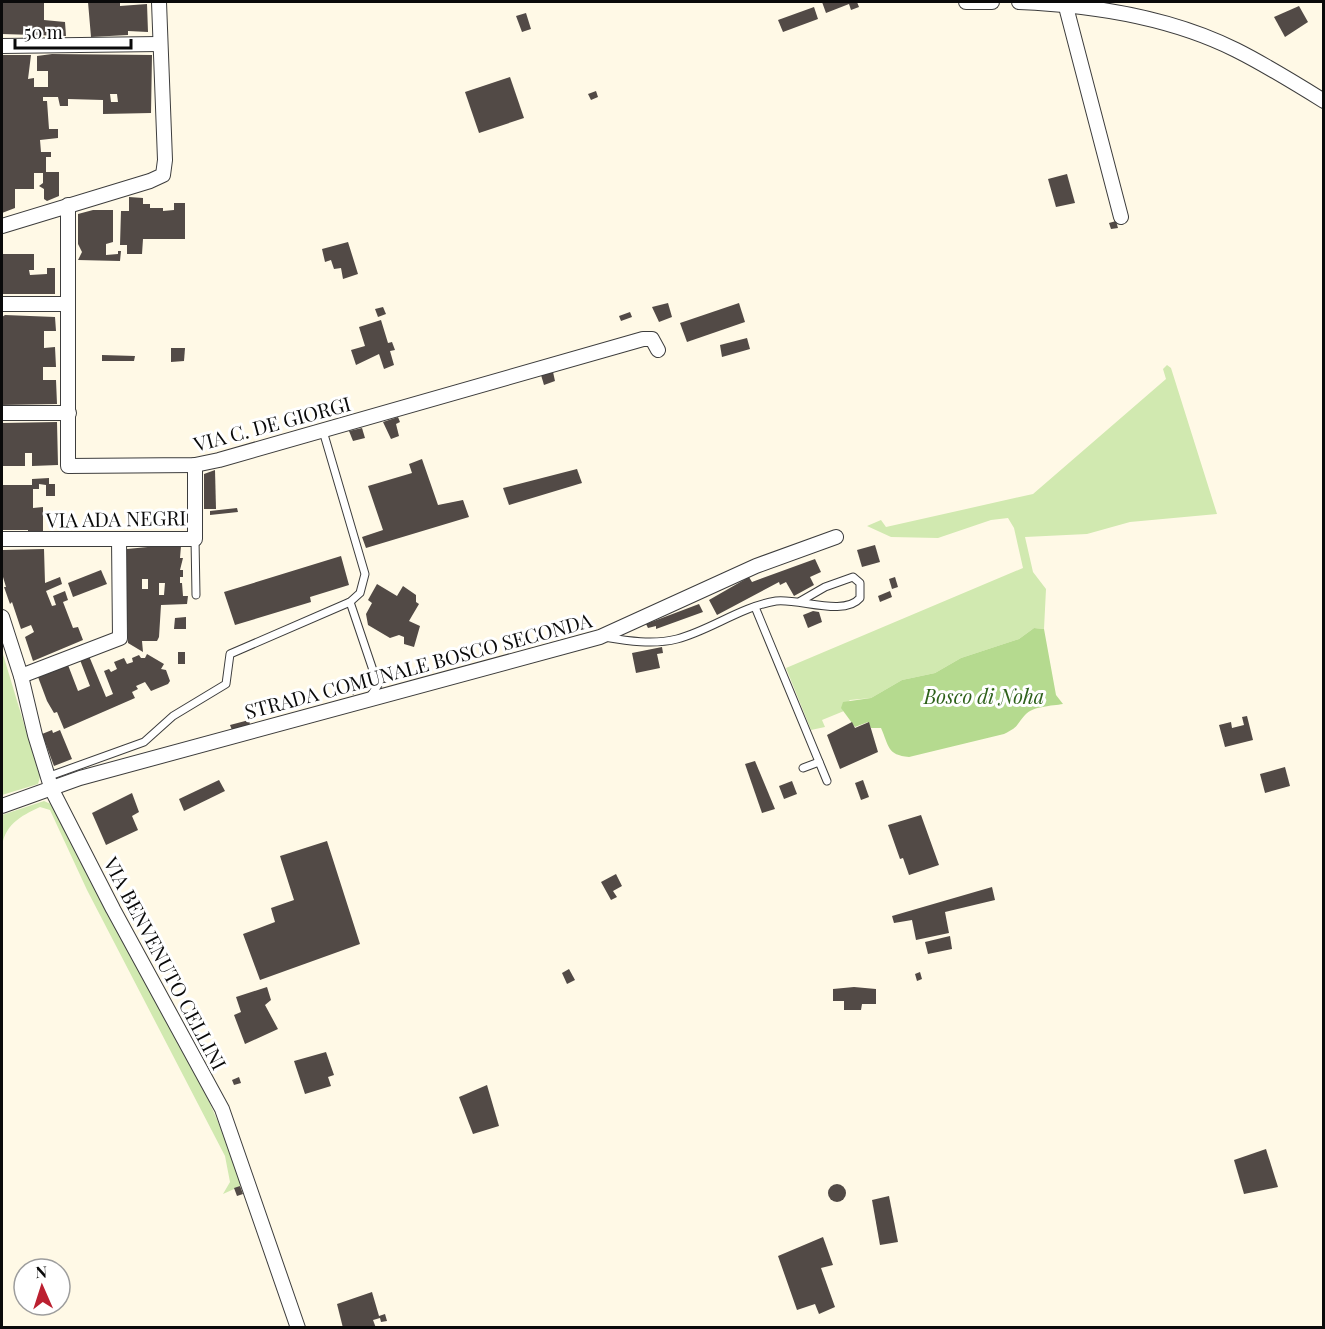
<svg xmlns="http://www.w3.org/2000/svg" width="1325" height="1329" viewBox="0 0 1325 1329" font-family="'Playfair Display',serif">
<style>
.green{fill:#d1e9b0}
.forest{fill:#b5da8f}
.building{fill:#524a46;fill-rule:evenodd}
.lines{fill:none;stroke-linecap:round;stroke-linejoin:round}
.service-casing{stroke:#3d3d3d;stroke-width:9}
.minor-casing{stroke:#3d3d3d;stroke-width:16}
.service{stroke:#fff;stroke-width:7}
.minor{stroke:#fff;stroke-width:14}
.labels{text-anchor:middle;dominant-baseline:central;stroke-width:6;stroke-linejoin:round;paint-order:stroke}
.street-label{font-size:20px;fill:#0a0a0a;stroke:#fff}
.park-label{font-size:20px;font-style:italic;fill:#2d611a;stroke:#fff}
</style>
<rect width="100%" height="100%" fill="#fff9e6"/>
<!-- green -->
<g class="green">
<polygon points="1167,365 1171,368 1217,514 1130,522 1087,534 1025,537 1033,572 1046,589 1044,629 1034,628 1019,639 961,658 935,673 902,680 871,698 850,700 842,708 844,711 822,720 825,727 811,730 786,668 1023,568 1014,528 1008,518 991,520 938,538 891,537 867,526 881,520 886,527 1033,494 1166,379 1163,369"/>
<polygon points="2,651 40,777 38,784 2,795"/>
<path d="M44,801L53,805C120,929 195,1052 243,1185L223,1194L230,1182L225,1156L87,890L50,810L40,807C20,816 3,826 2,849V815Z"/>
</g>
<!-- forest -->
<path class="forest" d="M1034,628L1044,629L1056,695L1063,704C1052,706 1033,706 1025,715C1016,725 1019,727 1004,734L909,757C887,755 889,746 881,728H871L868,722L855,727L841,708L843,702L871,698L902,680L935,673L961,658L1019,639Z"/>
<!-- building -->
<g class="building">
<polygon points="2,2 44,3 44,20 65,22 66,36 2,34"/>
<polygon points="88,2 120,2 120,6 147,4 148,32 128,31 128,35 91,37"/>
<polygon points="822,2 857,2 859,7 851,10 849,4 826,13"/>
<polygon points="1299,6 1308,22 1285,37 1274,17"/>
<polygon points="814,7 818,19 783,32 778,20"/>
<polygon points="526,13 531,29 522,32 516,16"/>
<path d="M52,54L152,55L151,113L103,114V100L68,99V106H60L58,97H43V101H47L49,129H58V138L40,140L41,152H51V157H46V172H59V196L47,201L44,199V189L39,186L43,183V173H34V189H15V208L2,213V55H31L28,79L34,78V87H48V71H37V56ZM110,94H117L118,102H111Z"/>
<polygon points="510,77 524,118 479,133 465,92"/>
<polygon points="596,91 598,97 591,100 588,94"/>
<polygon points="1067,174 1075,203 1056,207 1048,179"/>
<polygon points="129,197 143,198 143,204 150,204 150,208 163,208 163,211 174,210 174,203 185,203 185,239 143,239 142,254 127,254 127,245 120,245 121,211 129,211"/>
<polygon points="93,210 113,210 113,242 106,244 106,255 118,254 118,251 121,251 120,261 78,260 82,252 78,244 78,214"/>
<polygon points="1116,221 1118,228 1111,229 1109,223"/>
<polygon points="348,242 358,274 343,279 341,268 334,269 331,260 325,262 322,249"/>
<polygon points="2,254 34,254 34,270 29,270 30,275 47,274 47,268 55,268 55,294 2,294"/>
<polygon points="668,303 672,317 659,322 652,307"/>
<polygon points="739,303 745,322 687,342 680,323"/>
<polygon points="383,307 386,314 378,317 375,309"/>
<polygon points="630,312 632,317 621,321 619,316"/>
<polygon points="5,315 55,317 56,331 44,331 44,348 55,347 56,367 43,367 43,380 56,380 57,404 2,405 2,317"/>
<polygon points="381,320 388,343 392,342 395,350 390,351 394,365 384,369 379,354 356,365 351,350 365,346 359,327"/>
<polygon points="747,338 750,349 722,357 720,345"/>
<polygon points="171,348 185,348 184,361 171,362"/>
<polygon points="102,355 135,356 134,361 102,361"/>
<polygon points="553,372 555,381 544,385 541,375"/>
<polygon points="398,417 400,422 396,424 399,436 391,439 383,422"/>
<polygon points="57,422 58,465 32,466 32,453 25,453 25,466 2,466 2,423"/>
<polygon points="362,428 365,438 353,441 349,431"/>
<polygon points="422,459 438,505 463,500 469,517 366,548 362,537 383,530 368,486 412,473 409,464"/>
<polygon points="577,469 582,483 509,505 503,488"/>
<polygon points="215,470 216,509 204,509 204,474"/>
<polygon points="49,478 49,484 55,484 55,496 46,496 46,485 39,484 39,489 33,489 33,508 43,507 43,531 28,533 28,530 3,530 3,485 32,485 32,479"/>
<polygon points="237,508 238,512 210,515 210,511"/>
<polygon points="875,545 880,562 862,567 857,550"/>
<path d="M158,546H181L180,558H183L180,570H183V577H180V583H182L183,596H188L187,604L161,605L159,637L157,641H142L143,652L128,643L125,572L127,571V549ZM142,579H148V589H142ZM159,583H165L164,595H159Z"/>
<polygon points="44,549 45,583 60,577 62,584 46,591 52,606 56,605 53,596 65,591 68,600 63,602 73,628 78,627 83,640 33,661 25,637 34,632 31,625 21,629 12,602 10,604 4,587 6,587 3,577 3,550"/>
<polygon points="341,556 349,585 310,597 311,602 235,625 224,592"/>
<polygon points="815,559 821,572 810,577 814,585 794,596 786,582 780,585 779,582 717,615 709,600 749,577 752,582"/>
<polygon points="101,570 107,584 73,597 68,583"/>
<polygon points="895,577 898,587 892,589 889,579"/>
<polygon points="377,584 397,596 403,586 416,595 416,602 419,604 409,621 420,626 414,647 404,644 404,637 399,635 390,638 368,625 366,614 372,603 368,600"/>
<polygon points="890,591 892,597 880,602 878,596"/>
<polygon points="699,604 703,612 656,629 656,626 648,628 646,624"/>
<polygon points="813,611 819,612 822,622 808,628 803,615"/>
<polygon points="186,617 186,629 174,629 175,618"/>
<polygon points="662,647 663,653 657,654 660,668 636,673 632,653"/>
<rect x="178" y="652" width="7" height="12"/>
<polygon points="147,654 164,664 161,669 166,670 170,681 168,684 151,691 145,682 136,686 138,689 132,692 135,698 64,729 57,712 54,713 47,701 38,677 68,665 78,691 90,686 80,660 89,656 106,697 113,694 104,671 109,669 111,672 117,669 114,662 124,658 127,664 133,662 132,658 139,655 141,658 145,658"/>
<polygon points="359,680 366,682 353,695 347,688"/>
<polygon points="1247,716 1253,740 1225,747 1219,725 1231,722 1232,728 1244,725 1242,717"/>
<polygon points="249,720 250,725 232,730 230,725"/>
<polygon points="852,722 855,728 869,722 878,752 840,769 827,735"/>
<polygon points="52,730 53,733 60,730 72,759 54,766 42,734"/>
<polygon points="755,761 775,809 762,813 745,764"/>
<polygon points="1285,767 1290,786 1265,793 1260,774"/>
<polygon points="219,780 225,791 184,811 179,799"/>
<polygon points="863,780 869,797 861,800 855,783"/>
<polygon points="792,781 797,794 784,799 779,786"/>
<polygon points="132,793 139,812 132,816 138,830 106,845 92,813"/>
<polygon points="921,815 939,865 909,875 903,858 900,859 888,825"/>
<polygon points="327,841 360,944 260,980 243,934 275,922 271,908 294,900 280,856"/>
<polygon points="616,874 622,886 613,891 617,897 611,900 601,882"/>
<polygon points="992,887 995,900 945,912 949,933 916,940 912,920 894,923 892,916"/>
<polygon points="950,936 952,949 928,954 925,942"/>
<polygon points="569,969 575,980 567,984 562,973"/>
<polygon points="920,972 922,979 917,981 915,974"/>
<polygon points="267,987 271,1000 265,1005 278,1029 245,1044 234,1015 241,1012 236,997"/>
<polygon points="854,987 876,989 876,1004 862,1004 861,1010 844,1010 844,1001 833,1001 833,989"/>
<polygon points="326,1052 334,1075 328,1077 331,1086 305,1094 294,1061"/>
<polygon points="239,1077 241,1083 234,1085 232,1080"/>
<polygon points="487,1085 499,1126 473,1134 459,1097"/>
<polygon points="1266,1149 1278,1187 1244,1194 1234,1160"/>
<circle cx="837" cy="1193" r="9"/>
<polygon points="240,1186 243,1194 237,1196 234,1188"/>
<polygon points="889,1196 898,1242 880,1245 872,1200"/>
<polygon points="823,1237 833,1265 821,1268 835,1307 819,1314 815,1304 797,1310 778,1256"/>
<polygon points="372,1292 379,1316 385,1314 387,1321 381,1322 380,1318 373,1320 376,1328 343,1328 337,1304"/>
</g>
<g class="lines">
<!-- service casing -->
<g class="service-casing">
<g id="service">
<polyline points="195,539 196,595"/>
<polyline points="350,602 378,685 369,698"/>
<polyline points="755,607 827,781"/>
<path d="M604,637C628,641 653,645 677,639C711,630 740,607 776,601C799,598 844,617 860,598V583L853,577L825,587L799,602"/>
<polyline points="803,768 819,762"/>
<polyline points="47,777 144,742 173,716 226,684 230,654 350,602 360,593 365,574 323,431"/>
</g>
</g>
<!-- minor casing -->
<g class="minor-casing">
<g id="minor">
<polyline points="966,2 992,2"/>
<path d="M1019,2C1092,5 1170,17 1236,50C1266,65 1295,83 1324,101"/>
<polyline points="1065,3 1121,217"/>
<polyline points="2,46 159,44"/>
<polyline points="68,205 68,466 195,465 219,460 643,339 652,339 658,350"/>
<polyline points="2,226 150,181 163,175 165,160 159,2"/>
<polyline points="2,304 66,304"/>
<polyline points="2,413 69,413"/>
<polyline points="2,539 195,539 195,465"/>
<polyline points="2,617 21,676 35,735 52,790 113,909 222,1109 298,1328"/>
<polyline points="21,676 120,638 119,539"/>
<polyline points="2,806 80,778 600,637 756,566 836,537"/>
</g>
</g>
<!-- service -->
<use href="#service" class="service"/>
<!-- minor -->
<use href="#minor" class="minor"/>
</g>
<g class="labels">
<!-- street labels -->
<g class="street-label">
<text transform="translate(272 423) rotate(-15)">VIA C. DE GIORGI</text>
<text transform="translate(116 518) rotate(-1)">VIA ADA NEGRI</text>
<text transform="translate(418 665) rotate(-15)">STRADA COMUNALE BOSCO SECONDA</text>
<text transform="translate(166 963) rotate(62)">VIA BENVENUTO CELLINI</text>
</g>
<!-- park labels -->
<g class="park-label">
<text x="984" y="695">Bosco di Noha</text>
</g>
</g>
<!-- border -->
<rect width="1325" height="1329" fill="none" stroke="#0a0a0a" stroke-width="6"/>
<!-- north arrow -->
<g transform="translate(42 1287) rotate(357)"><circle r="28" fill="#ffffff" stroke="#9d9d9d" stroke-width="1.5"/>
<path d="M0-4.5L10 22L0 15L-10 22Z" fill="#bb2030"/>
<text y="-9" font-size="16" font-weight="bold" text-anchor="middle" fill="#0a0a0a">N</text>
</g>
<!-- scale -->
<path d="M15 39v9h116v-9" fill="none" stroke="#0a0a0a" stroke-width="3"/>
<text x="24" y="39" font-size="18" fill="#0a0a0a" stroke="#ffffff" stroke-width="4.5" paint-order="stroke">50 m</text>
</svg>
